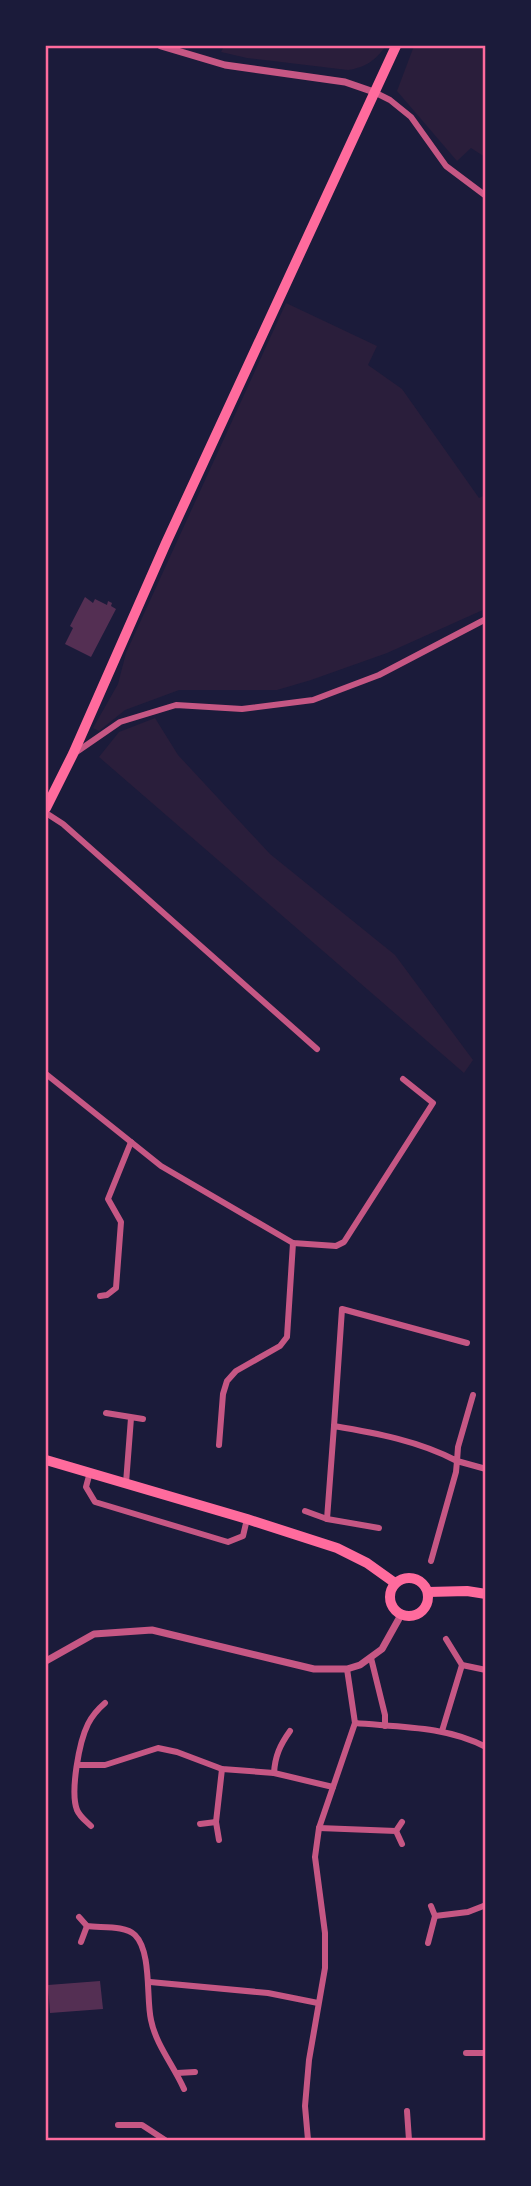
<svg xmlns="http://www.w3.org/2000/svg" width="531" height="2186" viewBox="0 0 531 2186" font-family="'Space Grotesk',sans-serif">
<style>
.green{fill:#2a1e3b}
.building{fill:#542f53}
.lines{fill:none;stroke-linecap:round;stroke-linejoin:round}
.minor{stroke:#c65784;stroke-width:6}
.tertiary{stroke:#c65784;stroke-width:7}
.primary{stroke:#ff6b9d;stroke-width:10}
.neatline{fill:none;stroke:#ff6b9d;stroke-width:2.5}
</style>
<rect width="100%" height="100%" fill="#1b1b3a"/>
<!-- green -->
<g class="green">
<path d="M224,46H386C375,60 367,67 348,70L247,58L221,52Z"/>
<polygon points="414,46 485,46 485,157 471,148 457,161 397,91"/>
<polygon points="286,303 377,346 368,365 402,389 479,498 485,495 485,609 387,653 311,680 277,690 179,690 125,710 99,731 93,728 118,684 126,653"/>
<polygon points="155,718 178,755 270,854 395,955 473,1060 464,1073 99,757 119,732"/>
</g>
<!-- building -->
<g class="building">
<polygon points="85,597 93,603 95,599 107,605 108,601 112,603 111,606 116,609 91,657 65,644 73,628 70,626"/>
<polygon points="100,1981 103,2009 50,2013 48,1985"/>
</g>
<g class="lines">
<!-- minor -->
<g class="minor">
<polyline points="374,92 390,100 411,117 446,166 486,196"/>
<polyline points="75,753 120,722 176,705 242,709 313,700 379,675 486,619"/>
<polyline points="46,813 63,824 317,1049"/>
<polyline points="46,1074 161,1166 293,1243 336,1246 344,1242 433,1103 403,1079"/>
<polyline points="100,1296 107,1295 116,1288 121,1222 108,1199 131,1142"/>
<polyline points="106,1413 143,1419"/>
<polyline points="334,1426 342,1309 467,1343"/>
<polyline points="219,1445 223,1394 227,1381 236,1371 280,1346 287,1337 293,1243"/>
<polyline points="90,1472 86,1487 95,1502 228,1542 243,1536 247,1519"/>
<polyline points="126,1483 131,1418"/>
<polyline points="305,1511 327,1519"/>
<path d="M379,1528L327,1519L334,1426C376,1433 419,1441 457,1461L458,1447L473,1395"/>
<polyline points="431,1561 456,1472 457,1461 486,1469"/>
<polyline points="446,1639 462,1665 486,1670"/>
<polyline points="371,1658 385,1715 385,1726"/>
<path d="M355,1723C399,1727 446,1726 486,1747"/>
<polyline points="442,1731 462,1665"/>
<polyline points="78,1765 105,1765 158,1748 177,1752 222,1769 274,1773 333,1787"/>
<path d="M274,1773C275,1756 280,1745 290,1731"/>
<polyline points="200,1824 216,1822"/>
<path d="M91,1826C86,1821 80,1817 77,1810C70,1792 79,1742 88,1724C92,1716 98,1709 105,1703"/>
<polyline points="319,1828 396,1831 402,1844"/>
<polyline points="396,1831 402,1822"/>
<polyline points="219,1840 216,1822 222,1769"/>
<polyline points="435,1916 468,1912 486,1905"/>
<path d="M79,1917L87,1926C101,1928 125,1925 135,1935C152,1952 146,1999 151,2020C156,2045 174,2066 184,2089"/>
<polyline points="81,1942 87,1926"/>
<polyline points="428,1943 435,1916 431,1906"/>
<polyline points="150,1982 268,1993 318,2003"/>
<polyline points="466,2053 486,2053"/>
<polyline points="177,2073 195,2072"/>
<polyline points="407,2111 409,2140"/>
<polyline points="118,2125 142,2125 165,2140"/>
<polyline points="308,2140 305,2106 309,2060 325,1968 325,1933 315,1857 319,1828 355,1723 347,1669"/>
</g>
<!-- tertiary -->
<g class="tertiary">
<polyline points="161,46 225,65 345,82 374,92"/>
<polyline points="46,1661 94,1634 152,1630 314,1669 347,1669 360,1665 382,1649 401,1615"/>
</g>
<!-- primary -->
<g class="primary">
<polyline points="46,808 73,754 166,543 396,46"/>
<polyline points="46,1460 247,1519 337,1548 367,1563 395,1583"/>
<circle cx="409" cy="1597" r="19"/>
<polyline points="428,1592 467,1591 486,1594"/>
</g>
</g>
<!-- border -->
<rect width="531" height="2186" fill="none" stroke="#1b1b3a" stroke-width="94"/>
<rect x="47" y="47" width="437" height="2092" class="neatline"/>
</svg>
